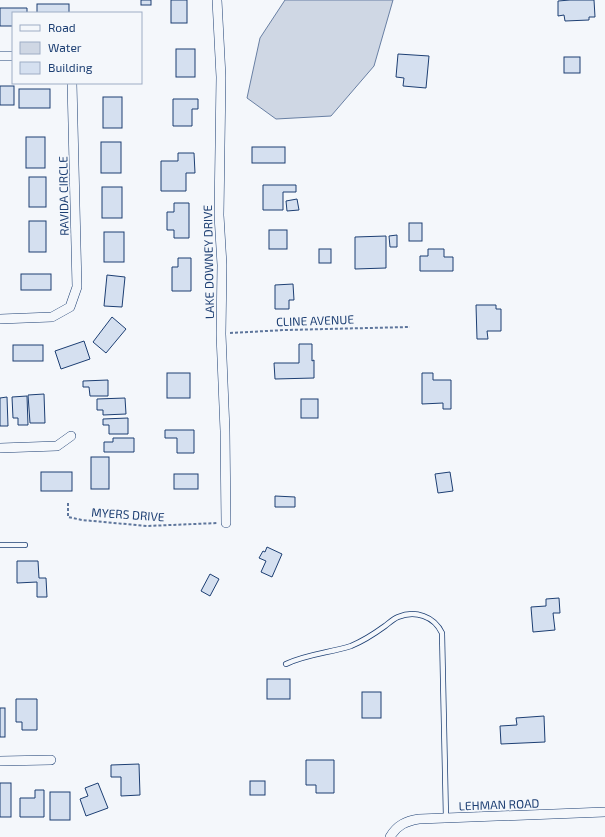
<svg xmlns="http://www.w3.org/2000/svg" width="605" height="837" viewBox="0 0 605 837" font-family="'Exo 2',sans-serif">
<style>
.water{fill:#cfd7e4;stroke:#687fa3}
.building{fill:#d5e0f0;stroke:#1d3f73}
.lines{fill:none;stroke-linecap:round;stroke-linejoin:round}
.lane-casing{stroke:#1d3f73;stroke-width:6}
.street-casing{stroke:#1d3f73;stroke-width:10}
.path{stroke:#5e769c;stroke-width:2;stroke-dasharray:3 2;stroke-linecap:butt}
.lane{stroke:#f4f7fb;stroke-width:4.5}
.street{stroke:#f4f7fb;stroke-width:9}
.labels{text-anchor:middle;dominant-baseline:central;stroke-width:3;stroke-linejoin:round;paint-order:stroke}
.street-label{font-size:12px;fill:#1d3f73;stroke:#f4f7fb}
</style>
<rect width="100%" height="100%" fill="#f4f7fb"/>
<!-- water -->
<polygon class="water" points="285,0 393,0 374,66 331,116 276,119 247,98 260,38"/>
<!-- building -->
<g class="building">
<rect x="141" y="0" width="10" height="5"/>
<rect x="171" y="0" width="16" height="23"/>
<polygon points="570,0 594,0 595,17 589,17 589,20 565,21 564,15 558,16 558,1"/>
<rect x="37" y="4" width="32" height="9"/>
<polygon points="0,8 27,8 27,13 13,13 13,26 0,26"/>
<rect x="176" y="49" width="19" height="28"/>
<polygon points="398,54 429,56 426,88 403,86 404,78 396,77"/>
<rect x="564" y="57" width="16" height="16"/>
<rect x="0" y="86" width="14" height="19"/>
<rect x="19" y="89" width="31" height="19"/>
<rect x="103" y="97" width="19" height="31"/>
<polygon points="173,99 198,99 198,109 192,109 192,126 173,126"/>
<rect x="26" y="137" width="19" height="31"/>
<rect x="101" y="142" width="20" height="31"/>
<rect x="252" y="147" width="33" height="16"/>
<polygon points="178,153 194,153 195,173 186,173 186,191 161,191 161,161 178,161"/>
<rect x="29" y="177" width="17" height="30"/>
<polygon points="263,185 296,185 296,192 283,192 283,210 263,210"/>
<rect x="102" y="187" width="20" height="31"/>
<polygon points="297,199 299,210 287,211 286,201"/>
<polygon points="174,203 189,203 189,238 174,238 174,230 167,230 167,212 174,212"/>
<rect x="29" y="221" width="17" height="31"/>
<rect x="409" y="223" width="13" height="18"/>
<rect x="269" y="230" width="18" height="19"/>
<rect x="104" y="232" width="20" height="30"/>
<polygon points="397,235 397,247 390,247 389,236"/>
<polygon points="386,236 386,268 355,269 355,237"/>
<rect x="319" y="249" width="12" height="14"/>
<polygon points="428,249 444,249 444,257 453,257 453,271 420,271 420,256 428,256"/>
<polygon points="178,258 191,258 191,291 172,291 172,267 178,267"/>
<rect x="21" y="274" width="30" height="16"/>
<polygon points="107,275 125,277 122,307 104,306"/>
<polygon points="293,284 294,300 289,300 289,309 275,309 275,285"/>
<polygon points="476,305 496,305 496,309 501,309 501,331 487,331 488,339 477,339"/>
<polygon points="112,317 126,329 106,353 93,342"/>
<polygon points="84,341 90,359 61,369 55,351"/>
<polygon points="299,344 312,344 312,361 314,360 314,378 275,379 274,363 299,363"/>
<rect x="13" y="345" width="30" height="16"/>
<rect x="167" y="373" width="23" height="25"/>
<polygon points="422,373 433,373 433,380 451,380 451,409 443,409 443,403 422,404"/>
<polygon points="108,380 108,396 90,396 89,387 83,387 83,381"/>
<polygon points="44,394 45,423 30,423 28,395"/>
<polygon points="27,396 28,425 18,425 18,418 13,418 12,397"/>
<polygon points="7,397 8,426 0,426 0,398"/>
<polygon points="125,398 126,414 103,415 103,410 97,410 97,399"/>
<rect x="301" y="399" width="17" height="19"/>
<polygon points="128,418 128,434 109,434 109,425 103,425 103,419"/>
<polygon points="165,430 194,430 194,453 177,453 177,438 165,438"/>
<polygon points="113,438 134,438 134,452 104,452 104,442 113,442"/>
<rect x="91" y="457" width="18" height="32"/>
<rect x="41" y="472" width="31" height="19"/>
<polygon points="450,472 453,491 438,493 435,474"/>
<rect x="174" y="474" width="24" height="15"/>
<polygon points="275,496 295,497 295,507 275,507"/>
<polygon points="267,547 282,554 272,577 261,572 266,561 259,558 263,551 265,552"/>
<polygon points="17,561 38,561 39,578 46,578 47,597 37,597 37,582 17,583"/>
<polygon points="210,574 219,579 210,596 201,591"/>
<polygon points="559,598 560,613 553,613 555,630 533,632 531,607 546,606 546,599"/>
<rect x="267" y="679" width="23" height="20"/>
<rect x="362" y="692" width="19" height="26"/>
<polygon points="16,699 37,699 37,730 22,730 22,722 16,722"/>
<rect x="0" y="708" width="5" height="29"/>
<polygon points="544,716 545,742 501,744 500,726 517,725 516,718"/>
<polygon points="306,760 334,760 334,793 316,793 316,785 306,785"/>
<polygon points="139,764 140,795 121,796 121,777 111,777 111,765"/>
<rect x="250" y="781" width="15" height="14"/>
<rect x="0" y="783" width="11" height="34"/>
<polygon points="98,783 108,808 86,816 80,799 88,796 85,788"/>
<polygon points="35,790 44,790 44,817 20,817 20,798 35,798"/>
<rect x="50" y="792" width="20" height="28"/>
</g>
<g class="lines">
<!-- lane casing -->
<g class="lane-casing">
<g id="lane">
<polyline points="0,545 25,545"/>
<path d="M286,664C307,654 329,653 351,646C363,641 374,634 385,626C389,623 393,619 398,617C415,610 434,616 442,633L446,818"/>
</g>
</g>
<!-- street casing -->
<g class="street-casing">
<g id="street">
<polyline points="217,0 221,77 219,215 222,265 221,334 225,431 226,523"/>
<polyline points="0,56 13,56"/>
<polyline points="0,319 52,317 70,307 77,287 72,83"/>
<polyline points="0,448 57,446 71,436"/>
<polyline points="0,761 51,760"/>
<path d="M390,837C397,825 406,821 419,819L605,812"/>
</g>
</g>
<!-- path -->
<g class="path">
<polyline points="230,333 285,330 410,327"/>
<polyline points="68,503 68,517 82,520 147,526 218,523"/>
</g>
<!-- lane -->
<use href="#lane" class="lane"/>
<!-- street -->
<use href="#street" class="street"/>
</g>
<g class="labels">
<!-- street labels -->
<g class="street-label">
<text transform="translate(63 196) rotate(-91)">RAVIDA CIRCLE</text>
<text transform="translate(208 262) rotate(-91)">LAKE DOWNEY DRIVE</text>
<text transform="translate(315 320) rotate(-2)">CLINE AVENUE</text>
<text transform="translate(128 514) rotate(4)">MYERS DRIVE</text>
<text transform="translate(499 804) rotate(-2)">LEHMAN ROAD</text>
</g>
</g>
<!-- legend -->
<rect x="12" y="12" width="130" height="72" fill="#f4f7fb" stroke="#9eadc5"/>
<rect x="20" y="25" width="20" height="6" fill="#f4f7fb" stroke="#9eadc5"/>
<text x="48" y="32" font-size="12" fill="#1d3f73">Road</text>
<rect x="20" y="42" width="20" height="12" fill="#cfd7e4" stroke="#9eadc5"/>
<text x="48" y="52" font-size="12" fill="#1d3f73">Water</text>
<rect x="20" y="62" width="20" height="12" fill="#d5e0f0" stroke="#9eadc5"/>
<text x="48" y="72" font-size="12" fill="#1d3f73">Building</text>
</svg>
